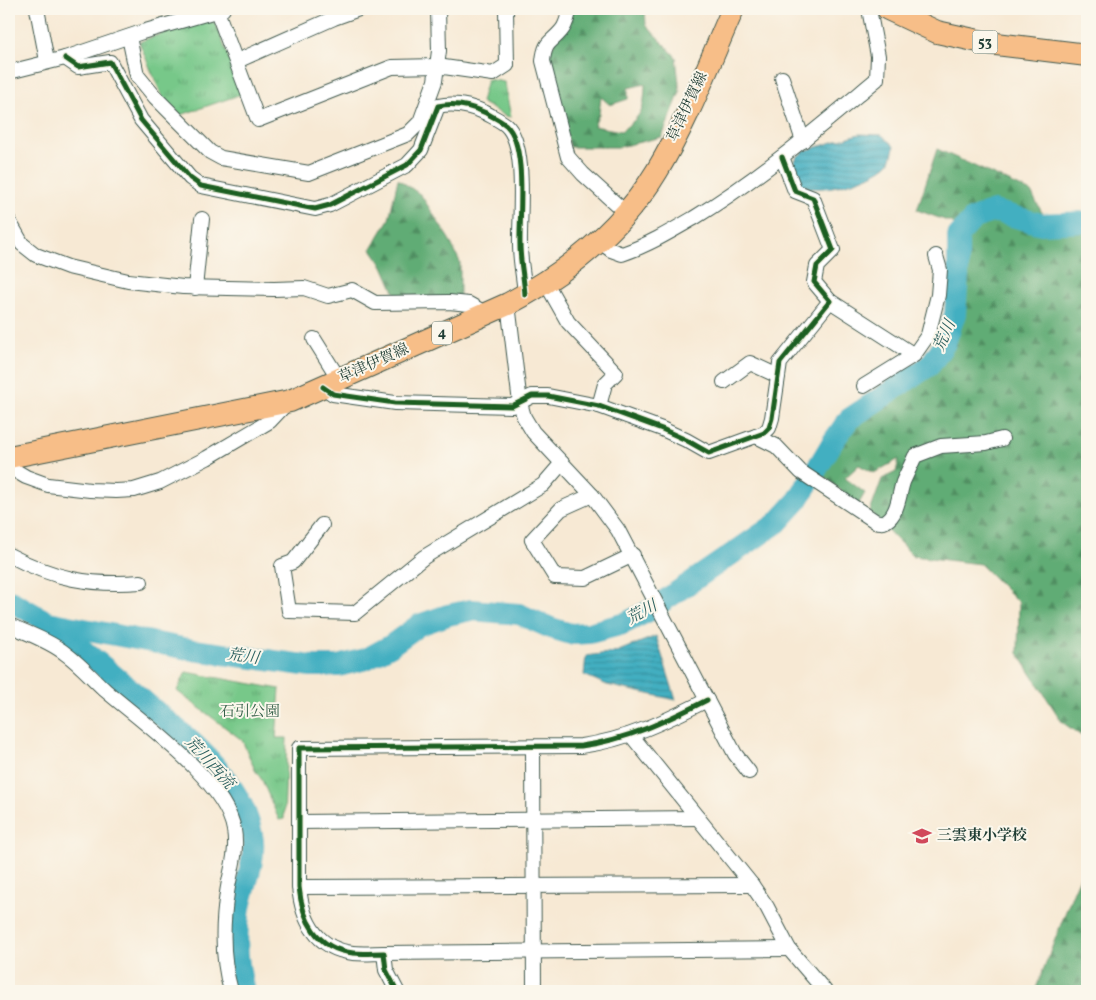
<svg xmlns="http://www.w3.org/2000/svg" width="1096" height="1000" viewBox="0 0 1096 1000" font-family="Vollkorn,'Noto Serif JP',serif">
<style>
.forest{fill:url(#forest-firs);stroke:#407454;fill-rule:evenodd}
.park{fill:url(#park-tufts);stroke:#4b825e}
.water{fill:url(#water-rules);stroke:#31767a}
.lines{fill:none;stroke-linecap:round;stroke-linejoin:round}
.river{stroke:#43afc1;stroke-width:22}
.minor-casing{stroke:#3f574c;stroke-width:16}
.primary-casing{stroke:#3f574c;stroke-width:24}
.minor{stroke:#fff;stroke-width:14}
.primary{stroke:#f7be88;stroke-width:22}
.cycleway-casing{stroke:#fbf7ec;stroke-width:8}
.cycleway{stroke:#1b5e20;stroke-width:5}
.labels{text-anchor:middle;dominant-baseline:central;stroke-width:4;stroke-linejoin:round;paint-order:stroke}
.shield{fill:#fbf7ec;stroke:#61756b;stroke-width:1}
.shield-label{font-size:14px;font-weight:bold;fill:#1f3d34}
.street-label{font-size:15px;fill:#1f3d34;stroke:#fbf7ec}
.park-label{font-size:15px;fill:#356049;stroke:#fbf7ec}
.poi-label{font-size:15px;font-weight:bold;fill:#1f3d34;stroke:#fbf7ec;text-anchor:start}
.water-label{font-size:16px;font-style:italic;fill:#2a5f5e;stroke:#fbf7ec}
</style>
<defs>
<pattern id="forest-firs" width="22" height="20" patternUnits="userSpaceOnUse" patternTransform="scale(1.25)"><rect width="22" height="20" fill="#61ac75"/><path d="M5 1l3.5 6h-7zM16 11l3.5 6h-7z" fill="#4f8d61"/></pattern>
<pattern id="park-tufts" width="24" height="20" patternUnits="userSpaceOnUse" patternTransform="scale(1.25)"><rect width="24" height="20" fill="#77c889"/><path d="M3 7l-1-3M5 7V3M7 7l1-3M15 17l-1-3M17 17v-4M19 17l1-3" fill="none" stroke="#61a471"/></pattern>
<pattern id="water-rules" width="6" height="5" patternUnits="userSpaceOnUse" patternTransform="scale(1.25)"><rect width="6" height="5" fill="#43afc1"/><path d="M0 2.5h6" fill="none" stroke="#37909e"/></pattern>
</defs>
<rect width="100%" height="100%" fill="#fbf7ec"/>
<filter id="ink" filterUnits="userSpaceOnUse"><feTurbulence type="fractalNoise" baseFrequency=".02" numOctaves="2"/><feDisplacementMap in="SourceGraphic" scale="10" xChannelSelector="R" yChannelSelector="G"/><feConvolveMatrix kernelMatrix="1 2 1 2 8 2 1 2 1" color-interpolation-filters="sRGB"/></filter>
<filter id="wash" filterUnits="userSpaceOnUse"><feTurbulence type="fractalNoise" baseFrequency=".0096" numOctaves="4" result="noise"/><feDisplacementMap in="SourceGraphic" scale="20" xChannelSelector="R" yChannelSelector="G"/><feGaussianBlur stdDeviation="1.12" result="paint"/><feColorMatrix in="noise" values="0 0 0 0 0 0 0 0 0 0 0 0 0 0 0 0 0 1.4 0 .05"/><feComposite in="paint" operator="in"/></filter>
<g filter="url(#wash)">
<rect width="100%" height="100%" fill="#f7e9d4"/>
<!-- forest -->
<g class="forest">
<path d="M572,9H645L646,25L676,57L680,92L662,137L619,147H570L548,65L549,53ZM645,84C644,109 643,115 621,131L594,126L599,114L601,97L610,105L628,99V88Z"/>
<polygon points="937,149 1031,192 1047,222 1087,227 1087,740 1062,722 1018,653 1019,603 980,564 913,556 870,512 882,479 896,472 899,459 874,473 859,465 845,478 865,493 858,505 815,469 843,419 931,360 961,291 967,228 917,210"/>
<polygon points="398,179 421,195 449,239 460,262 460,299 397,298 383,266 371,249 389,219"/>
<polygon points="1087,861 1087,991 1035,991 1073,893"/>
</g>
<!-- park -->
<g class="park">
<polygon points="204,18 216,24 242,94 181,115 164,101 139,42"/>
<polygon points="487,79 504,82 511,117 505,116 481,102"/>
<polygon points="186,672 280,689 276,738 287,738 284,819 279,820 262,780 255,770 242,740 177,691"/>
</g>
<!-- water -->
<g class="water">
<path d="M859,134L882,135L894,146C893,152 892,159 888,164C874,178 813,199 798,182C795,179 793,172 791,168L796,158L804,151Z"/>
<polygon points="656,636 676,700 607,685 584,675 586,656 616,652"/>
</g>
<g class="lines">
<!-- river -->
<g class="river">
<polyline points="9,600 48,622 193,650 311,666 338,666 366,659 390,646 419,625 448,615 471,610 519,614 551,628 571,634 589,633 623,624 649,611 777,523 798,500 834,440 849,419 930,365 945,343 955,314 958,276 958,236 973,219 994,211 1041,224 1087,222"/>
<path d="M49,623C82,649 114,675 146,703C189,739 245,781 253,841C255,864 244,886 240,908C235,938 237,962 244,991"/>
</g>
</g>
</g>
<g filter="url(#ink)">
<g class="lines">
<!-- minor casing -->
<g class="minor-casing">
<g id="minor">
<polyline points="37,9 47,61"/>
<path d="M570,9C568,16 566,26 561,31C550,44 545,41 543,61L568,157L583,174L626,213"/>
<polyline points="217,11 258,120 392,67 437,66 493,74 507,65 506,9"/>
<polyline points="129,37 137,75 155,97 210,152 221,158 309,173 408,134 420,122 435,81 439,51 438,9"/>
<path d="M65,58L78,67L110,62L141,120L190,178L201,186L315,209L330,205L407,165L421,150L438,106C455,102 471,106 486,113C493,117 500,120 506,125C528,145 519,217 520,245C520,262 524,278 525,295"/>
<polyline points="237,61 334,18 359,9"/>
<polyline points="9,72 65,58 142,32 223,9"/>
<polyline points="782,78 803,141"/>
<polyline points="9,221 22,244 36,255 68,267 128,281 183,287 274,289 304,288 328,296 352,290 375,303 449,302 469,304 487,314"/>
<path d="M599,241L611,250L622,254C648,245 670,232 694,218C760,178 818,128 877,79L878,56L869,9"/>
<polyline points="546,283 568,322 616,373 605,384 599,406"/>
<polyline points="195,288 202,219"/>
<polyline points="830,301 914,355"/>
<polyline points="508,304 520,403 524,417 533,432 592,495 618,530 735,754 749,772"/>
<polyline points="314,339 339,379"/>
<polyline points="724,382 750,363 778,376"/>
<polyline points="864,386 914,355 928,335 938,295 940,270 936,256"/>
<polyline points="323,387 333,394 395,403 512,406 532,396 548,396 599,406 662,429 686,440 709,453 764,433 769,428 772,418 780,363 830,301 814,282 817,266 833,250 813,198 795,191 782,157"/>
<path d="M756,436L776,446L801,472L875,521C879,522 883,523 886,521C898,514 899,494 903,482C907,473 911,465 915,456L941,446L986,443L1002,439"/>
<polyline points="9,467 26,477 48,485 90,490 116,491 134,490 160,482 207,458 270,421 287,403"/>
<polyline points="592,495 561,509 532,540 555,577 585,578 633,555"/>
<polyline points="322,525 293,562 282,566 289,611 355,613 424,557 543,485 562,463"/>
<path d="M9,555C54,579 90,586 141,582"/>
<path d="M9,625C27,633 50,641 66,654C80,664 92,678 105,690C142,722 226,781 234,830C238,852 230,872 227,893C222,925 222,960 231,991"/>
<polyline points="631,735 752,885 767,907 789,949 825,991"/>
<polyline points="533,748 534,991"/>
<polyline points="299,822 698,818"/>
<polyline points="299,887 752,885"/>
<polyline points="384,953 789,949"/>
<path d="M397,991L386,970L384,953C374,953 363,954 353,953C316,949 302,919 299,887V748L581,746C627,740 666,721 707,700"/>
</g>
</g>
<!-- primary casing -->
<g class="primary-casing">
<g id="primary">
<polyline points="888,9 937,32 988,43 1087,55"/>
<path d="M9,457L290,401L508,304C568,272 622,229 657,171C688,120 709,63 733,9"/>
</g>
</g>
<!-- minor -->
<use href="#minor" class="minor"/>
<!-- primary -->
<use href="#primary" class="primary"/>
<!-- cycleway casing -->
<g class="cycleway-casing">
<g id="cycleway">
<path d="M65,58L78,67L110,62L141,120L190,178L201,186L315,209L330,205L407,165L421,150L438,106C455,102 471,106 486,113C493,117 500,120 506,125C528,145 519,217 520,245C520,262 524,278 525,295"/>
<polyline points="323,387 333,394 395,403 512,406 532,396 548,396 599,406 662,429 686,440 709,453 764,433 769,428 772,418 780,363 830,301 814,282 817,266 833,250 813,198 795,191 782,157"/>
<path d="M397,991L386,970L384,953C374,953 363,954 353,953C316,949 302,919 299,887V748L581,746C627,740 666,721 707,700"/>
</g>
</g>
<!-- cycleway -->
<use href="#cycleway" class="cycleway"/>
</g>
</g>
<!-- icons -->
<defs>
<g id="school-bare" transform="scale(1.5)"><path d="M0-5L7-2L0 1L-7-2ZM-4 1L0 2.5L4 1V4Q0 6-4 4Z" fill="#d1495b" stroke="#fbf7ec" stroke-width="2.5" paint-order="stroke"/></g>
</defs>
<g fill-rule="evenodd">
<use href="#school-bare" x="922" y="836"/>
</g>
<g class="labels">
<!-- shield labels -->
<g class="shield">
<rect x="972.5" y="30.5" width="25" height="23" rx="4"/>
<rect x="432" y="321.5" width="20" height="23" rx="4"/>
</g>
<g class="shield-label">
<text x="985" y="42">53</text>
<text x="442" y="333">4</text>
</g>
<!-- street labels -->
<g class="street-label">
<text transform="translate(688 107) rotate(-65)">草津伊賀線</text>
<text transform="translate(374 364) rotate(-24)">草津伊賀線</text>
</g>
<!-- park labels -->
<g class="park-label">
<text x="250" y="712">石引公園</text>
</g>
<!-- poi labels -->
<g class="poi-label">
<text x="937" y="836">三雲東小学校</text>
</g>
<!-- water labels -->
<g class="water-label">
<text transform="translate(945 336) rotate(-66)">荒川</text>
<text transform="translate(642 613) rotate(-29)">荒川</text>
<text transform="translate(243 657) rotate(8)">荒川</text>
<text transform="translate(209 763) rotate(48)">荒川西流</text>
</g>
</g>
<!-- margin -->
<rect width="1096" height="1000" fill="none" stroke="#fbf7ec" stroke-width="30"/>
</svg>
